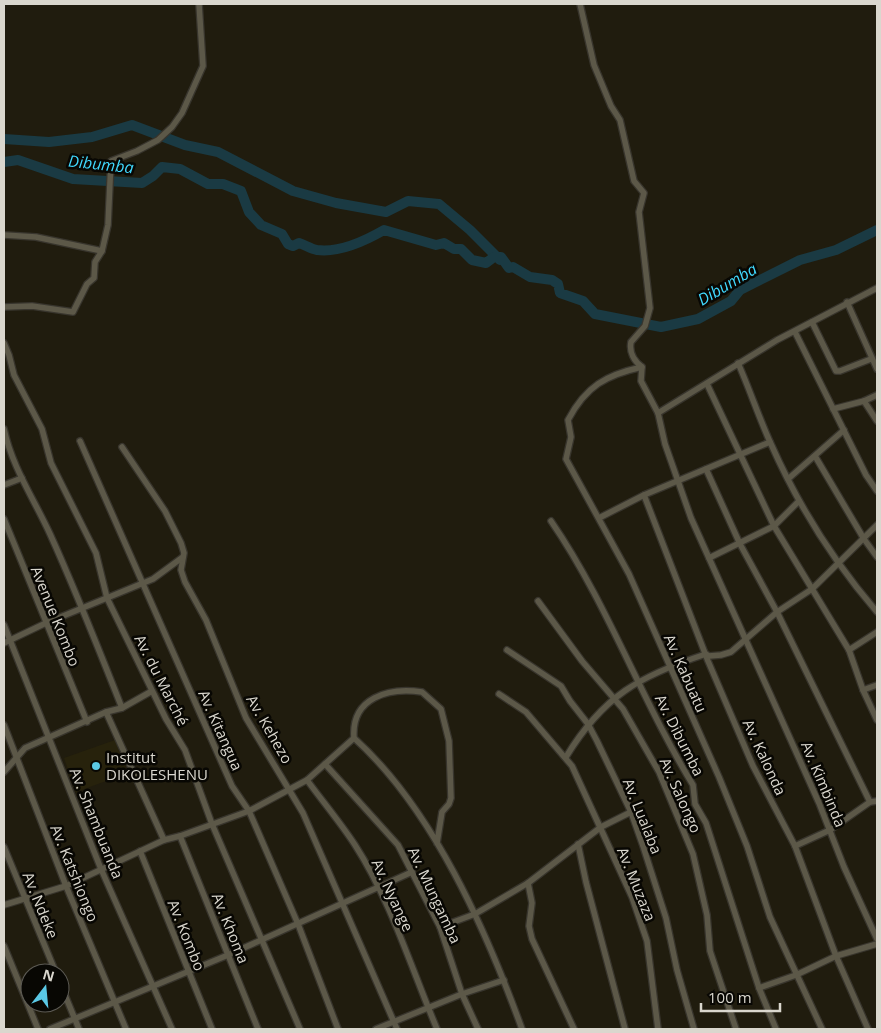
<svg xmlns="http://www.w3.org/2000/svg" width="881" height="1033" viewBox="0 0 881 1033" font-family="'Open Sans',sans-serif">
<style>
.built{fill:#27220c}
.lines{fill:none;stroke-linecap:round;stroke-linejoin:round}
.river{stroke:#1a3a43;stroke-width:10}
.minor-casing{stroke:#38352d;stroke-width:8}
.minor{stroke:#5c5848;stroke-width:5.5}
.poi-dot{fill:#5ac8e5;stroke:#080703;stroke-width:2}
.labels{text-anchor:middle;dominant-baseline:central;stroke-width:5;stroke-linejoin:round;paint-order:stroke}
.street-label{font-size:15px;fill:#dad7ce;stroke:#080703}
.poi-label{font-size:15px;fill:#dad7ce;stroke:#080703;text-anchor:start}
.water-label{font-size:16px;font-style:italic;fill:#41d9fe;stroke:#080703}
</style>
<rect width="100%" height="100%" fill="#201c0e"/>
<!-- built -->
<polygon class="built" points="115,740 128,773 76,792 64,758"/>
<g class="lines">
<!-- river -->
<g class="river">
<polyline points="4,139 49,142 92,137 132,125 185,145 218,152 293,191 336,203 386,212 408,201 439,204 470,230 500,260"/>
<path d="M4,162L18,160L73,179L142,183L153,176L162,167L180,169L208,184H223L241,191L249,212L261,225L282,234L288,244L293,246L299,243C305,245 311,249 317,250C340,253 365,241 384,230L436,245L444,243L454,249H461L472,260L486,263L494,257H501L509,268L513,267L530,277L552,280L558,284L560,293L583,301L595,314L661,327L698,319L731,301L740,290L800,260L836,250L877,230"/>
</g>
<!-- minor casing -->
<g class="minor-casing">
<g id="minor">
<path d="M580,4L594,65L611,106L620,120L634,181L644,193L639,212L650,308L645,326L631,342C629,352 634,361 642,367L641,381L658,413L665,444L691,518L819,803L844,867L877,939"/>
<polyline points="4,235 36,237 102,251"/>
<polyline points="847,302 877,369"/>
<polyline points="4,307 32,306 73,312 87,284 94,278 95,262 102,251 108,225 111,161 137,151 158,140 172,127 182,113 203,66 199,4"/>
<polyline points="812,322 836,371 840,371 871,359"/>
<polyline points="795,332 866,475 877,491"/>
<polyline points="4,343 9,355 14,375 42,429 51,463 96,553 107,598 166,719 185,750 212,824 300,1029"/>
<path d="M738,363C750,390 759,418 771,444C798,505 834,562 877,612"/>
<path d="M642,367C606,375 586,386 568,420L571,437L566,459L629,574L719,777L747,846L770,917L822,1029"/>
<polyline points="707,384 774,526 849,650 863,690 877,720"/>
<polyline points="864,401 877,421"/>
<polyline points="833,409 864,401 877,395"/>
<polyline points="658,413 777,340 877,288"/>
<path d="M4,429C12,467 34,499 50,534C76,591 99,650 122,708"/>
<polyline points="80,441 232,786 249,811 298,924 338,1029"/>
<polyline points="122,447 165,511 181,543 184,553 181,570 185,582 206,620 246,718 303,813 397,1029"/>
<polyline points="815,456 864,539 877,557"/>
<polyline points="706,469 740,544 777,612 870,802"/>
<polyline points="788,479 844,430"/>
<polyline points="4,485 22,478"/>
<polyline points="644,495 708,661 753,766 795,846 836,956 868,1029"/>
<polyline points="599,518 644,495 770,442"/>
<polyline points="4,519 87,722"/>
<path d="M551,521C608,604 641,700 693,785L695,804L706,823L759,988L776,1029"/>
<polyline points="709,558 774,526 799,501"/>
<polyline points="538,601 582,661 623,709 659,772 693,854 707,915 710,951 736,1029"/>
<polyline points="4,625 101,869 172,1029"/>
<polyline points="4,643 46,623 153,579 183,557"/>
<polyline points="507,650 561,686 570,701 588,724 597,741 631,812 643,846 666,918 677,970 694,1029"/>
<polyline points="849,650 877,632"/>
<polyline points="863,690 877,685"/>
<polyline points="499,694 526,712 572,766 632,897 647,941 658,1029"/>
<polyline points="106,712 164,840"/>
<polyline points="4,725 66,886 126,1029"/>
<path d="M566,757C603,696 639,676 706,654L709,656L721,655L731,652L777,612L812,589L877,525"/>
<polyline points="325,764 398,845 440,927 462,994 478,1029"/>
<polyline points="4,772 25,748 106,712 122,708 152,691"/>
<path d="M307,780C323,802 340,822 355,845C390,899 412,970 437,1029"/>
<polyline points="180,836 258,1029"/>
<path d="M437,843L442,812L449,804L451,798L449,741L441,709L422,692C388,687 351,698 354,738C433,809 486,930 522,1029"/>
<polyline points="578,844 586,882 625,1029"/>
<polyline points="795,846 830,830 870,802 877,801"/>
<polyline points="4,847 56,973"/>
<polyline points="140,851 212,1029"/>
<polyline points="528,883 532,903 529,926 532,939 574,1029"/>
<polyline points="4,905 66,886 164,840 180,836 249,811 307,780 354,738"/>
<polyline points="440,927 475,914 528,883 601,827 631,812"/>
<polyline points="4,946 38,1029"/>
<polyline points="60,983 79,1029"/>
<polyline points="759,988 796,975 836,956 877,944"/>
<polyline points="50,1029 228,955 412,872"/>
<polyline points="376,1029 462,994 504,980"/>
</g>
</g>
<!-- minor -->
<use href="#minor" class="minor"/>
</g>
<!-- markers -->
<circle class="poi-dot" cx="96" cy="766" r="5"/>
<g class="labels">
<!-- street labels -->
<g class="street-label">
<text transform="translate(56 616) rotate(68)">Avenue Kombo</text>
<text transform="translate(686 673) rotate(66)">Av. Kabuatu</text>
<text transform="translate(162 680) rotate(63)">Av. du Marché</text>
<text transform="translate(270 729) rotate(60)">Av. Kehezo</text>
<text transform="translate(221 730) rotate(66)">Av. Kitangua</text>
<text transform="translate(680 735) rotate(63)">Av. Dibumba</text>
<text transform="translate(765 757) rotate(65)">Av. Kalonda</text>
<text transform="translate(824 784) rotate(67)">Av. Kimbinda</text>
<text transform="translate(681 795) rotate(66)">Av. Salongo</text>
<text transform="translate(643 816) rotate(68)">Av. Lualaba</text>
<text transform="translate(97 823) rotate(68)">Av. Shambuanda</text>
<text transform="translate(75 873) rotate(68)">Av. Katshiongo</text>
<text transform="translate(637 884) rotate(68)">Av. Muzaza</text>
<text transform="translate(393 895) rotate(65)">Av. Nyange</text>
<text transform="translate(435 895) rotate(65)">Av. Mungamba</text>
<text transform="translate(41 905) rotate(68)">Av. Ndeke</text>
<text transform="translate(231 928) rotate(68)">Av. Khoma</text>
<text transform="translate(187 935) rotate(68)">Av. Kombo</text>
</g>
<!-- poi labels -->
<g class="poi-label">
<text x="106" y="757">Institut<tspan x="106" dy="17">DIKOLESHENU</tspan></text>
</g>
<!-- water labels -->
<g class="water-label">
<text transform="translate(101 164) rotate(6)">Dibumba</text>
<text transform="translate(727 284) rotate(-31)">Dibumba</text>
</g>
</g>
<!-- border -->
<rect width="881" height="1033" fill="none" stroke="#dad7ce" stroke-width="10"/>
<!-- north arrow -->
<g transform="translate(45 988) rotate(16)"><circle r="24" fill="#080703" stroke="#5c5a54"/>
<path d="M0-4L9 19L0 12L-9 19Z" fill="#5ac8e5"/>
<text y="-8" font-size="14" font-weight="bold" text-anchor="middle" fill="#dad7ce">N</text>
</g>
<!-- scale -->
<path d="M701 1003v8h79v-8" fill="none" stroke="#dad7ce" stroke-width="2.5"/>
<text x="708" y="1003" font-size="15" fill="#dad7ce" stroke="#080703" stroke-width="4" paint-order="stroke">100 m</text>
</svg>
